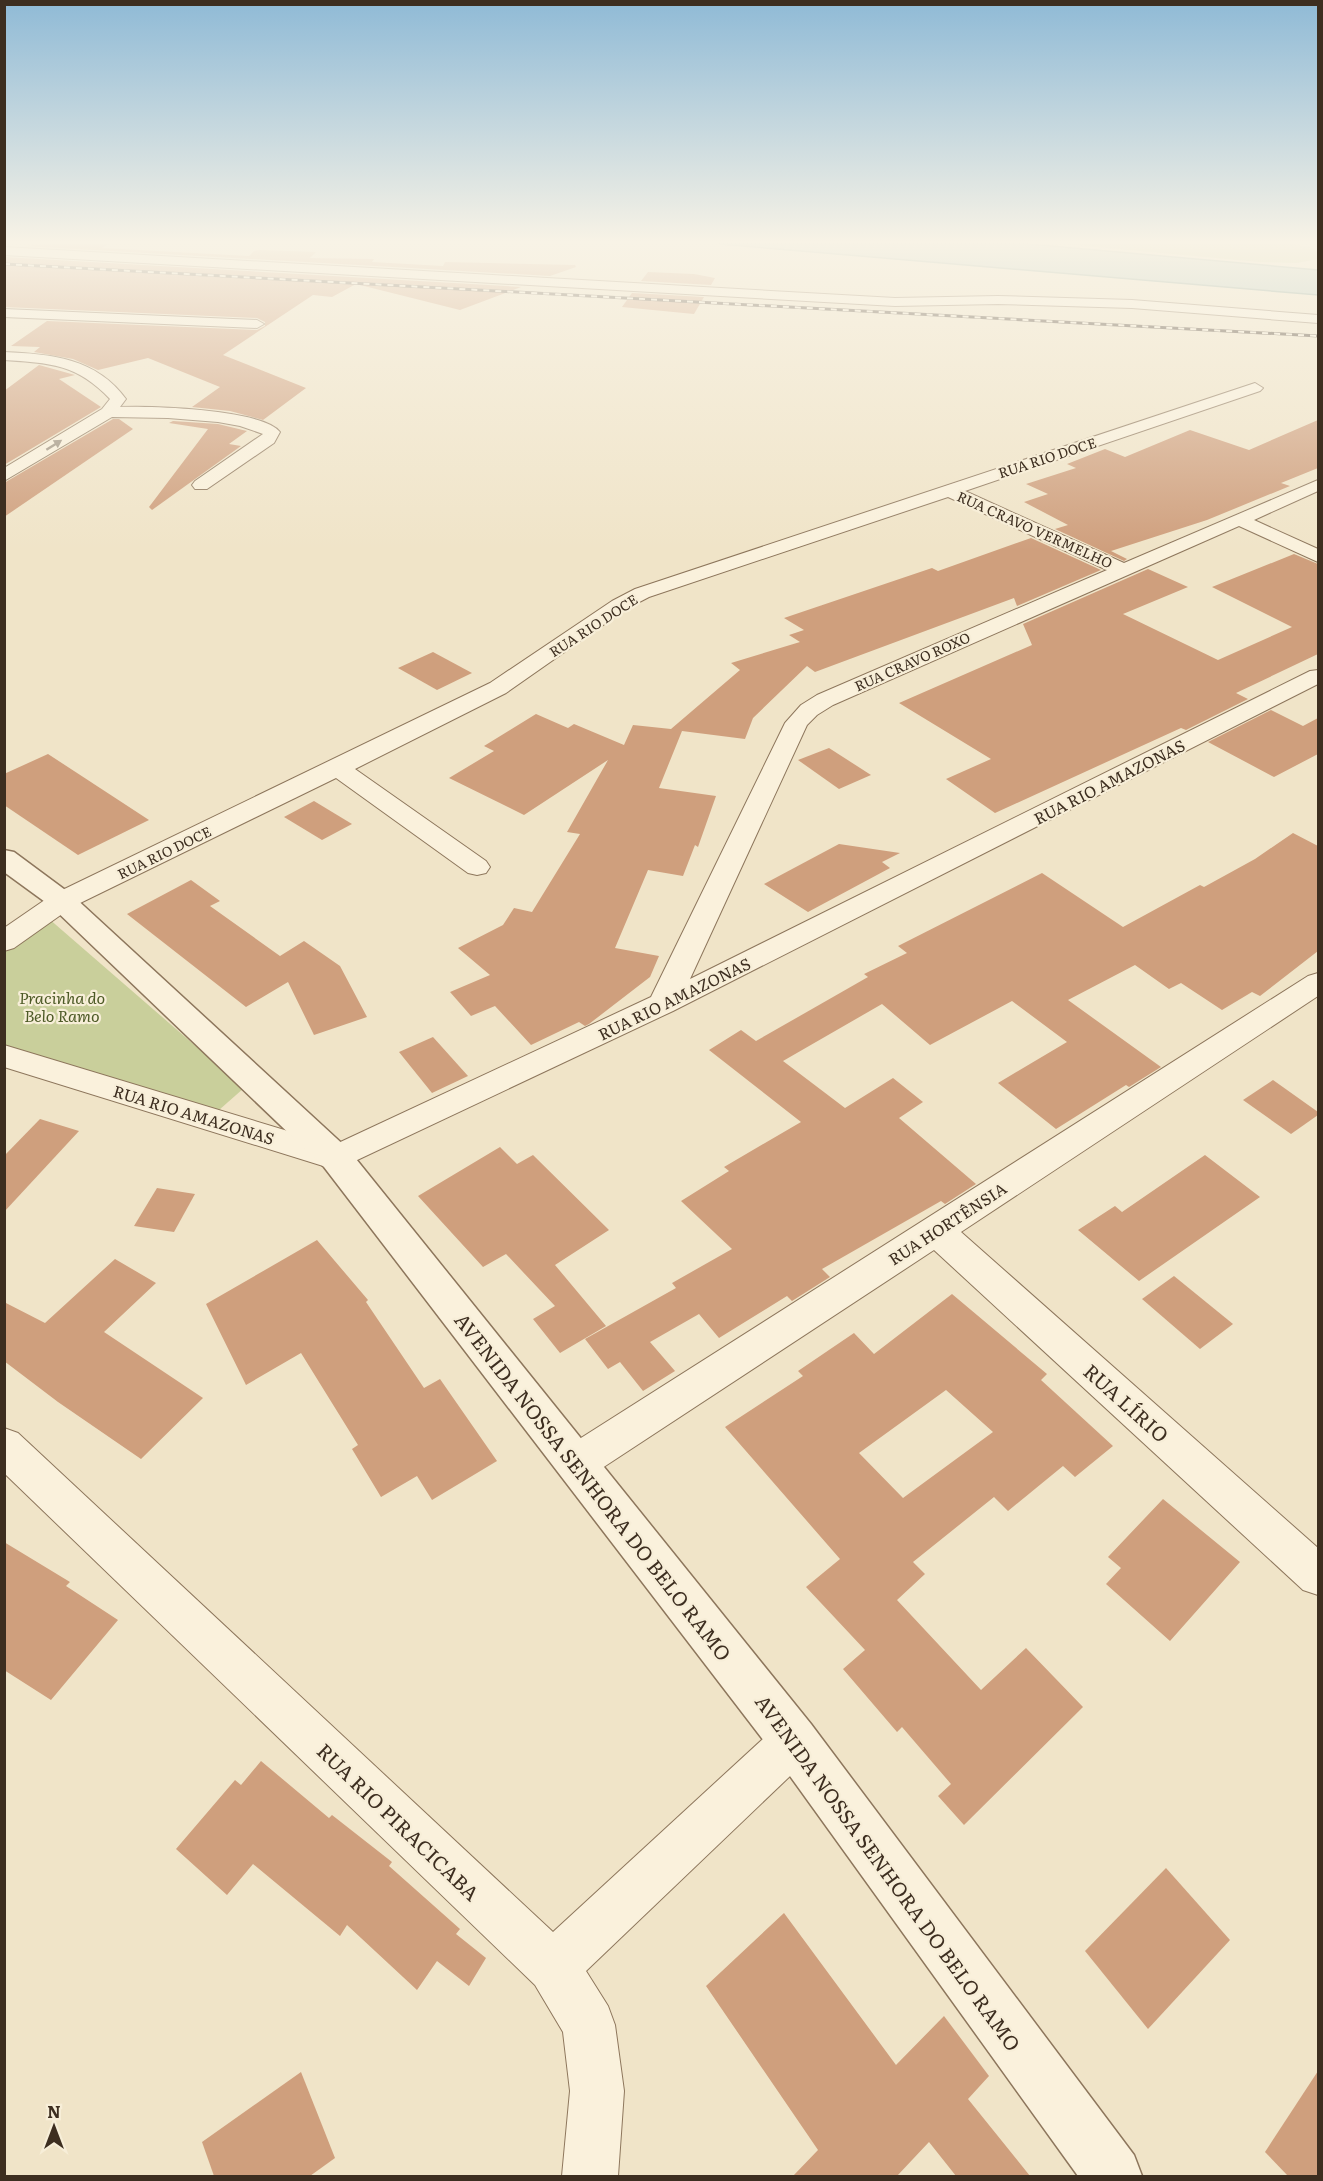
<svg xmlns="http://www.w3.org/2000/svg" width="1323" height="2181" viewBox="0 0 1323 2181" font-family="Literata,serif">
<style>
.green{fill:#c9cf9b}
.water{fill:#a9c4bc;stroke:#6f938a;stroke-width:1.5}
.building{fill:#cf9f7d;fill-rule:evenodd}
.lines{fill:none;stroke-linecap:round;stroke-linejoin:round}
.minor-casing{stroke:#8d765c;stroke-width:2}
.tertiary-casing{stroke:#8d765c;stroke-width:3}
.minor{fill:#faf1dc;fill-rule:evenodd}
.tertiary{fill:#faf1dc;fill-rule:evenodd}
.rail-casing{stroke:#3d2e20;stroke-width:3}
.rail{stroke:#f7eed8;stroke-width:2;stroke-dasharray:6;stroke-linecap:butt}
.oneway{fill:#9c907e}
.labels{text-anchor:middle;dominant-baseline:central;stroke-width:4.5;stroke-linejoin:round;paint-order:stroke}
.far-street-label{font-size:14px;fill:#3d2e20;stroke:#f7eed8}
.street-label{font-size:16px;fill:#3d2e20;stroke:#f7eed8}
.park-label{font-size:16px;font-style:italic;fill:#4d5a26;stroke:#f7eed8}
.near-street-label{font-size:20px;fill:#3d2e20;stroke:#f7eed8}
</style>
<rect width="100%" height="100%" fill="#f0e4c8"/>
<!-- green -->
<g class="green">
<polygon points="1064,244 1291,244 1310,247 1318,252 1318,259 1297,263 1259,262"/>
<polygon points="48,918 244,1088 219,1110 5,1049 4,948"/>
</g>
<!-- water -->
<polygon class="water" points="719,244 1029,244 1318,270 1318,295"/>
<!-- building -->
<g class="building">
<polygon points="54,244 108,244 102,248 249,256 254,251 259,250 316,252 310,258 374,259 372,262 443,266 445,262 575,265 576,267 550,276 24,246"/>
<polygon points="4,257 521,287 460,310 356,284 332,297 313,295 223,355 306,388 263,420 230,411 192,407 220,387 148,358 98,370 73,359 34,352 40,347 11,346 47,321 257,330 265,326 265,322 257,318 4,307"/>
<polygon points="648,272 694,274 715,278 711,285 641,281"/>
<polygon points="632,293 704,297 694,314 622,307"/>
<polygon points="39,365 75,375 59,379 101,407 4,465 4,391"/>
<polygon points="113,419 119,419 133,429 4,517 4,483"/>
<polygon points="1318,420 1318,468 1281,483 1290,486 1207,520 1111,551 1127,559 1124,561 1055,529 1068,525 1024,502 1048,494 1026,484 1076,468 1067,464 1105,449 1125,457 1190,430 1249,450"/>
<polygon points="173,421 218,424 247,431 229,444 241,446 152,510 149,507 208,429 169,423"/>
<polygon points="1031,538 1101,570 1017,606 1014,598 815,672 807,666 753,718 745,739 682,731 659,788 716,796 698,847 695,845 683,876 648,870 615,948 659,956 650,977 589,1024 585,1026 579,1022 531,1045 495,1006 471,1016 450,992 490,975 458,948 503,925 514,908 532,912 580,834 567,832 608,760 524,815 449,778 494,751 484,746 536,714 568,728 574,724 624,745 633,725 671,729 740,670 731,663 800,642 789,635 804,630 784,618 932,568 938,571"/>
<polygon points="1294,554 1318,564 1318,654 1236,693 1248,699 1186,730 1181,728 995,813 946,779 991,759 899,703 1032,645 1023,624 1148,569 1188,587 1123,614 1218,660 1292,627 1212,587"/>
<polygon points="433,652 472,673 437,690 398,668"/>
<polygon points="1271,710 1303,726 1318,718 1318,754 1274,777 1208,742"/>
<polygon points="829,748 871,775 839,789 798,760"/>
<polygon points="48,754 149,820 78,855 4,805 4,774"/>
<polygon points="314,801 352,824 322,840 284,817"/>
<polygon points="1293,833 1318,846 1318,951 1260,996 1252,992 1222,1010 1181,983 1169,989 1135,965 1068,1000 1161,1067 1129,1087 1126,1085 1056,1129 998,1083 1067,1042 1012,1001 930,1045 882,1004 783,1061 845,1108 893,1078 923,1102 899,1118 976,1184 945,1204 941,1201 822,1269 830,1277 792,1301 787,1296 719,1338 699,1314 650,1342 675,1371 643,1391 620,1362 608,1369 585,1339 676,1288 672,1283 732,1249 681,1201 729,1171 724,1167 801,1122 709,1050 741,1030 756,1041 868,977 864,974 907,953 898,946 1042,873 1123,927 1200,885 1204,887 1255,859"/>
<polygon points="839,844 900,853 882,862 890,868 808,912 764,884"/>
<polygon points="191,880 220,901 210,906 280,956 304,941 340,966 367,1017 314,1035 288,982 246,1007 127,914"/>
<polygon points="433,1037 468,1076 432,1093 399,1052"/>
<polygon points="1273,1080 1318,1112 1318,1115 1291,1134 1243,1100"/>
<polygon points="40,1119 79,1131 4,1212 4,1156"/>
<polygon points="500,1147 517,1164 533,1155 609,1230 555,1265 606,1326 560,1353 533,1319 555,1306 506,1254 483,1267 418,1196"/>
<polygon points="1205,1155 1260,1197 1139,1281 1078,1230 1115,1206 1122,1212"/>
<polygon points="157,1188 195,1194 174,1232 134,1226"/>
<polygon points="317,1240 368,1300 366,1302 424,1388 440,1379 497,1461 432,1500 417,1476 381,1497 352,1449 358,1445 301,1353 246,1385 206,1304"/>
<polygon points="115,1259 156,1283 104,1332 203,1398 141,1459 58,1402 4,1361 4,1302 45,1323"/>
<polygon points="1174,1276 1233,1324 1200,1349 1142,1299"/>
<path d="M952,1294L1047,1374L1041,1380L1113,1446L1075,1477L1063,1466L1008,1511L994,1497L913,1562L925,1574L897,1600L981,1690L1026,1648L1083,1707L964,1825L938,1796L951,1784L902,1727L897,1732L843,1669L865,1650L806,1587L840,1559L725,1427L803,1376L798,1371L854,1333L874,1354ZM946,1390L993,1432L903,1498L859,1453Z"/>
<polygon points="1163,1499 1240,1562 1170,1641 1106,1584 1121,1568 1108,1557"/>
<polygon points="4,1542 70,1582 66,1586 118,1620 51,1700 4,1670"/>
<polygon points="261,1761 329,1818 332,1815 392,1862 389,1866 460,1929 456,1934 486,1958 469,1986 437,1961 417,1990 347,1925 340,1936 253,1864 227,1895 176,1849 235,1780 241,1785"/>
<polygon points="1166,1868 1230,1940 1148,2029 1085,1951"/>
<polygon points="784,1913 896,2065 944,2016 989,2076 968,2099 1030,2176 956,2176 929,2142 897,2176 793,2176 818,2150 706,1986"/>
<polygon points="1318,2071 1318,2176 1288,2176 1265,2152"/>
<polygon points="301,2072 335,2158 310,2176 214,2176 202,2142"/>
</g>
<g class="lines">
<!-- minor casing -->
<g class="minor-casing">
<g id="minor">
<polygon points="4,247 895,298 998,296 1132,300 1318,315 1318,323 1132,308 998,304 895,306 4,255"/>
<polygon points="4,309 257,320 264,324 257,328 4,317"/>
<path d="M4,352C52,354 96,358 126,399L120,407C150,406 262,409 280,432L274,443L207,489H195L192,485L195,481L263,434L240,426L218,422L168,418L112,417L4,481V468L102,409L110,399C77,364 50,363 4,360Z"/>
<polygon points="1255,383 1263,388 1260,391 965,491 1124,563 1318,480 1318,491 1254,520 1318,549 1318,562 1239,526 833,705 817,715 807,725 690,979 1310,671 1318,670 1318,684 673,1011 336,1170 4,1067 4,1045 334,1145 651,997 785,723 801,705 817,695 1107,570 948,497 649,597 626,609 506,693 355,769 486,861 490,867 486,873 477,875 468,873 336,778 72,907 14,948 4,951 4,928 52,895 490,683 612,601 635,589"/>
<polygon points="1318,973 1318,996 961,1232 1318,1548 1318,1595 1303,1590 934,1250 590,1476 576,1481 562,1476 556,1463 562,1450 1308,976"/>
<polygon points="4,1428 18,1433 553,1932 778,1725 794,1718 810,1725 817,1741 810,1757 586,1971 608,2006 615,2025 624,2091 618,2176 562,2176 570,2091 563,2032 535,1985 4,1473"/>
</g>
</g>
<!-- tertiary casing -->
<g class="tertiary-casing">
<polygon id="tertiary" points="4,850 14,852 72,895 348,1149 811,1724 1134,2155 1142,2176 1078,2176 777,1758 324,1167 52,907 4,872"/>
</g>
<!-- minor -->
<use href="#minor" class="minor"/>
<!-- tertiary -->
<use href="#tertiary" class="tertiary"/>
<!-- rail casing -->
<g class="rail-casing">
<polyline id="rail" points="4,264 1318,336"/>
</g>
<!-- rail -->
<use href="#rail" class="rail"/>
</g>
<!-- one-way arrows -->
<defs><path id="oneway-solid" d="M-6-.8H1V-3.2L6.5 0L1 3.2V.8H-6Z" transform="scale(1.5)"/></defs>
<use class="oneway" href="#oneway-solid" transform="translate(54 445) rotate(-32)"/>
<!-- sky -->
<linearGradient id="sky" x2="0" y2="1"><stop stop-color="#8fbad6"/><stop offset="0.44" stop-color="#f8f3e6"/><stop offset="1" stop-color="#f8f3e6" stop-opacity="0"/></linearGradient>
<rect width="1323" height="550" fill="url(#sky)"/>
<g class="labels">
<!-- far-street labels -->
<g class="far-street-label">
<text transform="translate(1047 457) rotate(-18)">RUA RIO DOCE</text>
<text transform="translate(1035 529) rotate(24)">RUA CRAVO VERMELHO</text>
<text transform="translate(593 625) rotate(-33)">RUA RIO DOCE</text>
<text transform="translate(912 661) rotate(-24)">RUA CRAVO ROXO</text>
<text transform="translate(164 852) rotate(-26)">RUA RIO DOCE</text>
</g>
<!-- street labels -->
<g class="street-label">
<text transform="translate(1109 781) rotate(-27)">RUA RIO AMAZONAS</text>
<text transform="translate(674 998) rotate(-26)">RUA RIO AMAZONAS</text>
<text transform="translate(194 1114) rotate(17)">RUA RIO AMAZONAS</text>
<text transform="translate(947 1223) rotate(-33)">RUA HORTÊNSIA</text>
</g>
<!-- park labels -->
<g class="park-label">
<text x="62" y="997">Pracinha do<tspan x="62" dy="18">Belo Ramo</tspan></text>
</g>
<!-- near-street labels -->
<g class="near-street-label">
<text transform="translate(1127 1402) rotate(42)">RUA LÍRIO</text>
<text transform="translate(594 1486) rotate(52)">AVENIDA NOSSA SENHORA DO BELO RAMO</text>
<text transform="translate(399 1821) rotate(44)">RUA RIO PIRACICABA</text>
<text transform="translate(889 1872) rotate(54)">AVENIDA NOSSA SENHORA DO BELO RAMO</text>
</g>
</g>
<!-- border -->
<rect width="1323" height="2181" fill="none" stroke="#3d2e20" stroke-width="12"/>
<!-- north arrow -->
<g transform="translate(54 2127)" stroke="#f7eed8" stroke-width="4.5" paint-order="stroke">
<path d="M0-4.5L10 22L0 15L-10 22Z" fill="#3d2e20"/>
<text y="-9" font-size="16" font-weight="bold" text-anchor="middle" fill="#3d2e20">N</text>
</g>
</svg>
